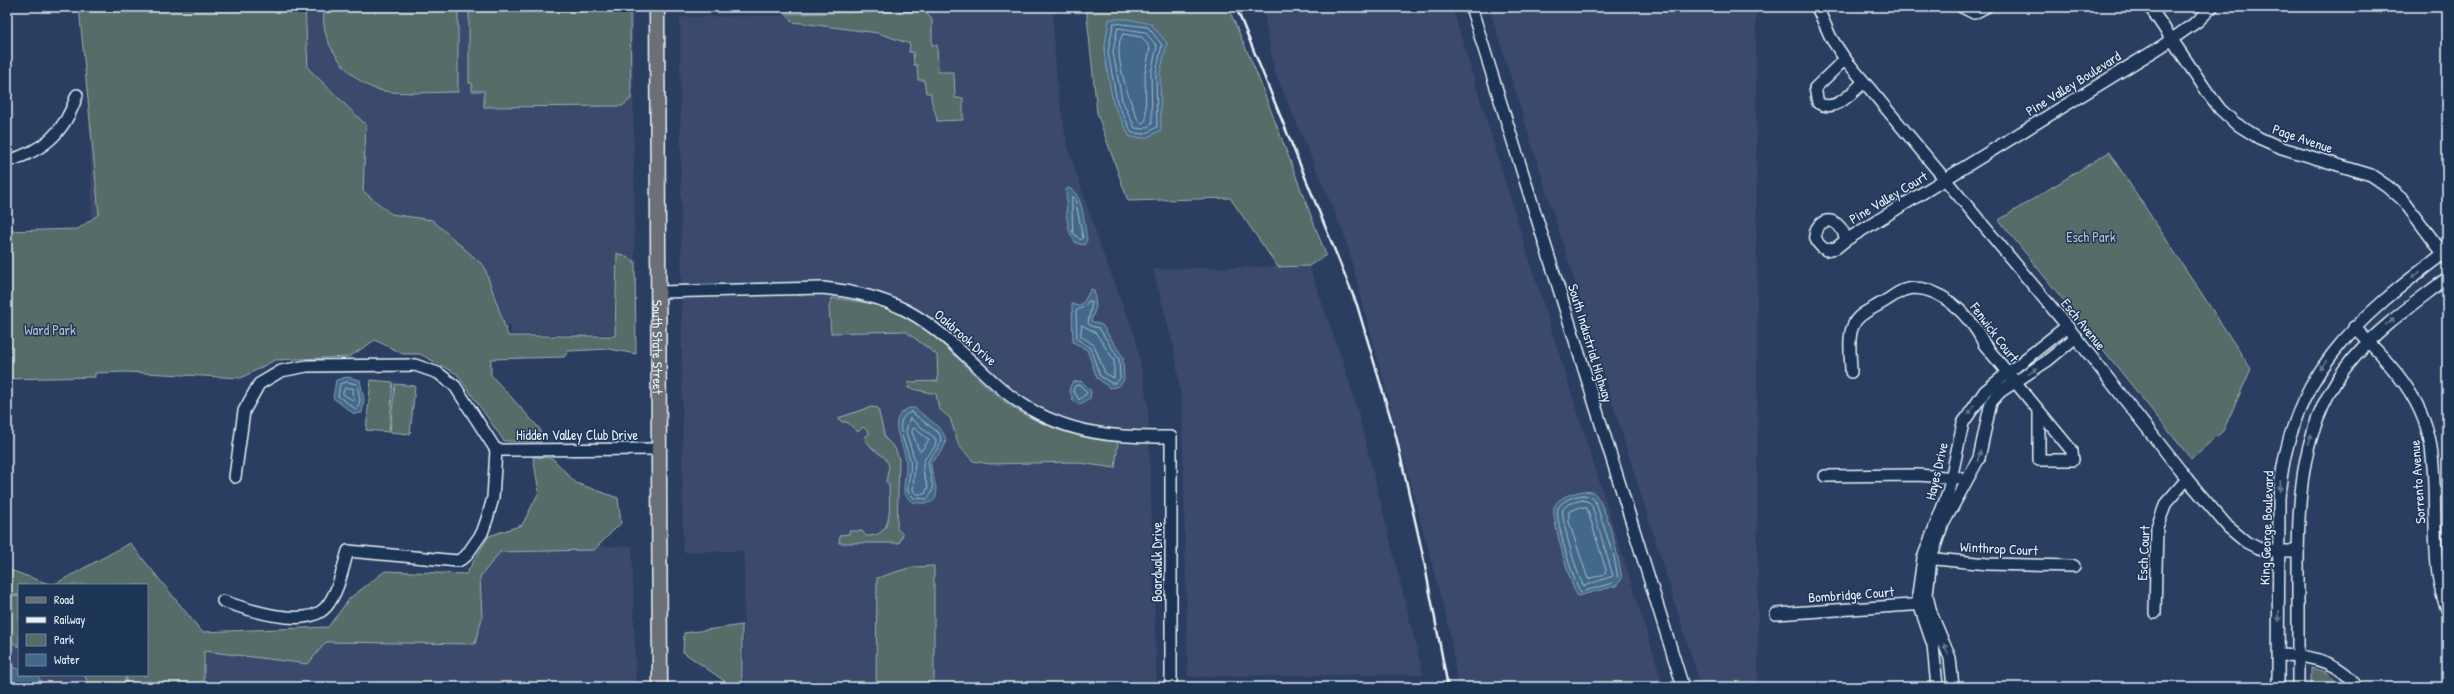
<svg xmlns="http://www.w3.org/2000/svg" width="2454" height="694" viewBox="0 0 2454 694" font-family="'Patrick Hand',sans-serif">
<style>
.built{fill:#3a496d}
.green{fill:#556c68;stroke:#9eaeb0}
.water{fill:#43698a;stroke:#859fb6}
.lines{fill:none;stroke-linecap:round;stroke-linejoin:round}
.shore{stroke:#a6bbcc;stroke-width:1}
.stream{stroke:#859fb6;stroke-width:2.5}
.minor-casing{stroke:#e8f1f8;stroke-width:14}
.major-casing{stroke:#e8f1f8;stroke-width:17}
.minor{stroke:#1d3557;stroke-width:11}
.major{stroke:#6b7074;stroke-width:14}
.rail{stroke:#e8f1f8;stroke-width:2.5}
.oneway{fill:#64778f}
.labels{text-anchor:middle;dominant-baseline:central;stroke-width:3;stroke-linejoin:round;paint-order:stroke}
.street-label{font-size:14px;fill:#e8f1f8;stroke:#1d3557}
.park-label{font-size:14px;fill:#b5c2c6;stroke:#1d3557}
</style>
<rect width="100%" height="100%" fill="#2a3e61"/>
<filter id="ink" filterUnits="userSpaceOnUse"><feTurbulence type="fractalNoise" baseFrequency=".025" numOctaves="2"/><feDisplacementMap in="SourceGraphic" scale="8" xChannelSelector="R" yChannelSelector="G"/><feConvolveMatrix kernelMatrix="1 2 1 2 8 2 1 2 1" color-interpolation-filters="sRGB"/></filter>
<g filter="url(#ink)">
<!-- built -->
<g class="built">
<polygon points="88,7 633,7 635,334 511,334 511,325 434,324 94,330"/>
<polygon points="832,7 1056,7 1056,13 1053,13 1054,44 1058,92 1067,144 1102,251 1135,335 1148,404 1157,687 744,687 744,551 683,552 680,17 832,15"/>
<polygon points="1263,7 1452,7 1521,233 1664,687 1458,687 1449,628 1345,237 1274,70"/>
<polygon points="1489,7 1756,7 1758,687 1701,687"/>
<polygon points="1309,266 1344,365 1359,415 1423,674 1188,677 1182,405 1174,348 1153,269"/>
<polygon points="632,546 636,687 183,687 184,638 479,637 478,577 481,566 505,548"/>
<polygon points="7,638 19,638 19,675 99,675 99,687 7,687"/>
</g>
<!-- green -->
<g class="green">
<polygon points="79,7 305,7 308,68 366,125 363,191 391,214 432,220 484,266 508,336 615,336 617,253 635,261 636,354 609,349 569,351 564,357 491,359 491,375 540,429 541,442 504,441 457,374 420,354 403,354 375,340 349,357 275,360 241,378 125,372 95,373 95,377 7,379 7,231 78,229 99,214"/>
<path d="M325,7H458V92C435,92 400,95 379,90C354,84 326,50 324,25C323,19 324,13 325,7Z"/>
<polygon points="469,7 630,7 631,99 622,106 484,107 484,91 472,91 472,83 469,83"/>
<polygon points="1086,7 1228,7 1257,74 1326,255 1309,266 1278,267 1230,198 1128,201 1097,113"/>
<path d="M925,11L932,20V45H937L938,72H954L955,98H963V120L937,121C936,110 930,103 931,93H926L924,80H918L917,65H914L913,52H909L910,44L878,33L793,22L785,14Z"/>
<polygon points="2109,152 2251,369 2223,431 2191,459 1999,220"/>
<path d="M832,298C856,301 878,303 900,314C938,333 964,367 995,394C1029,423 1074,439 1118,442L1115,468L1073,462L990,464L973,461L959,446L950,418L939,409L936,394L908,388L909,382L938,381L937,355L905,331L831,333L829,307Z"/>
<polygon points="371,380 393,382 389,432 366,430"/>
<polygon points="395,384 415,386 410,434 390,432"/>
<path d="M871,407L878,408L885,438L895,448L899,459L897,529L903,534L899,543H839L840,535L849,534V531H862L866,536C895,537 889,505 889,484L886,482L889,466L885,458L872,448L864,438L870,433L863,427L858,432L847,422H842L838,418Z"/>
<polygon points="533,457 552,458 576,483 618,498 621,523 594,550 500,552 480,577 482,618 475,644 326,642 308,664 204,651 204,687 91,687 84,675 147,675 147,585 53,585 130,543 202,632 328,627 350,598 385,571 466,574 489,536 522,525 539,492"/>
<polygon points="934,566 934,687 876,687 877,578 912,567"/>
<polygon points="7,569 52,585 19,585 19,647 7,638"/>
<polygon points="742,625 742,687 733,687 683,652 684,633"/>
<polygon points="2311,668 2325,672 2344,687 2311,687"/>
</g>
<!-- water -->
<g class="water">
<polygon points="1109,19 1128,19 1151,24 1167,43 1160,73 1161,130 1146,138 1130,137 1113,103 1104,52"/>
<path d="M1068,188C1084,193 1084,225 1087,240L1084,245L1076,243C1064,229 1067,208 1066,190Z"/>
<polygon points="1091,289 1094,290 1096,307 1091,321 1102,325 1123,357 1124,380 1119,386 1110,388 1097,378 1087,350 1073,342 1072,304 1078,306 1083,303"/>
<polygon points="347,377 360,380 364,400 362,413 354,414 333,398 336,380"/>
<path d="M1081,381L1091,391L1090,398L1079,405L1073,401C1072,393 1066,389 1073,382Z"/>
<path d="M909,408H915C924,417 950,430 945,445C942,452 936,457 931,463C931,482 952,509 912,502L904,494C903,484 907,474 906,463C906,445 883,420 909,408Z"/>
<path d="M1583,491L1593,492C1607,504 1619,559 1622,579L1616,586L1578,596C1571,588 1551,517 1554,507C1558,497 1573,493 1583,491Z"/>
<polygon points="7,666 19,669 19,675 37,675 45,687 7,687"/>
</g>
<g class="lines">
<!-- shore -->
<g class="shore">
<polygon points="1114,23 1148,27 1162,45 1156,73 1157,127 1145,134 1132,133 1117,102 1108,52"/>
<polygon points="1118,28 1145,32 1157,46 1151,73 1152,124 1144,129 1135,128 1122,100 1113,52"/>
<path d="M1123,34L1142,37L1150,48L1145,73L1146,120L1143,123L1139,122C1131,105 1110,50 1123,34Z"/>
<polygon points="1072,197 1075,198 1083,238 1081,240 1073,233"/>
<polygon points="1089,301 1092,302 1088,323 1091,326 1099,328 1119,359 1120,378 1116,383 1111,383 1100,376 1090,348 1077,339 1076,311 1085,306"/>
<polygon points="1082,325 1095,332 1114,360 1114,378 1105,373 1094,345 1081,336"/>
<polygon points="347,382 357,384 360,400 357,410 338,396 340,384"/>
<polygon points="1080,385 1087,393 1079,400 1073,390 1075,386"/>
<polygon points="345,388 353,388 354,401 343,394"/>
<path d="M911,412L939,433C945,446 933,451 928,462L933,489L928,499L914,498L908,492C907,482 912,471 910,460C908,447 889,420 911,412Z"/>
<path d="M910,418L936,439C936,459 913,450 928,487L925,494H916L913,490L915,461L906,432Z"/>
<polygon points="914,428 929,440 921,451 919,450 912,432"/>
<path d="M1583,495L1592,497L1596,503L1614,557L1618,578L1613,583L1581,592C1574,585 1554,517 1558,508C1562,500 1575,496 1583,495Z"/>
<path d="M1583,500L1589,502L1592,506L1613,576L1584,586C1578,580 1560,516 1563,509C1566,504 1577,501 1583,500Z"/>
<polygon points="1581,507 1587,508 1606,570 1605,574 1588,579 1569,522 1569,512"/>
</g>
<!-- stream -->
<g class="stream">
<polyline points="7,594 19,596"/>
<polyline points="126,687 126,675"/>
</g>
<!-- minor casing -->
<g class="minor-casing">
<g id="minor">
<polyline points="1471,7 1683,687"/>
<polyline points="1817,7 1831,38 1845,59 2067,326 2187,479 2228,527 2246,542 2258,548 2270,551 2298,551"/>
<polyline points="1962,7 1974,13 1986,7"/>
<polyline points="2150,7 2208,93 2220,109 2235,123 2259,138 2282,148 2371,175 2387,186 2403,200 2447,259"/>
<path d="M1845,59L1815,88L1818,103C1836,113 1851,93 1864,82"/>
<path d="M7,161C44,151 65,132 77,95"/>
<path d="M1846,240C1835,200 1797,233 1826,250L1836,248L1846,240L2162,46L2198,21L2212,7"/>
<path d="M659,292L823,288C889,295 922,313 969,359C986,374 1002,392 1022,404C1068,434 1117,438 1171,437V687"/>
<path d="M2354,327C2391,364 2428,402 2432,456C2435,479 2434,503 2435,526C2436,555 2436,582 2447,609"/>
<path d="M1851,372C1851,358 1847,336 1854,324C1858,314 1872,309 1880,304C1888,300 1896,293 1904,290C1936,280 1973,318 1984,344L2072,451L2073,460H2039V412"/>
<polyline points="496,450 659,449"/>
<polyline points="1825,476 1917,475 1959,478"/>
<polyline points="1925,558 1988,564 2074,566"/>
<path d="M223,601C245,609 306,630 326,607C339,591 342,570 348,551L458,561L466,556L482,533L487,519L493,498L496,450L455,386L438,373L415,365L307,366L281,371L259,384L244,411L235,477"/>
<polyline points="2155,613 2157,527 2166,503 2187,479"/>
<polyline points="1776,614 1926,604"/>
<path d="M2279,655C2308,655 2340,661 2357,687"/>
<polyline points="1937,687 1933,645 1919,604 1918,595 1923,558 1948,493 1963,423 1985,391 2067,326"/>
<polyline points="1953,687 1950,658 1931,613 1927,595 1931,558 1942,526 1979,458 1991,402 2000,392 2047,361 2076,337"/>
<path d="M2278,687L2279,498C2288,377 2355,319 2447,251"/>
<path d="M2298,687C2298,650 2298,612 2298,575C2298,496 2300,420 2354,357C2381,326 2415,303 2447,278"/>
</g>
</g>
<!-- major casing -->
<g class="major-casing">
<g id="major">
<path id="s1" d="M657,7L660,687"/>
</g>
</g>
<!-- minor -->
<use href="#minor" class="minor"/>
<!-- major -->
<use href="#major" class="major"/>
<!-- rail -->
<polyline class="rail" points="1236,7 1357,305 1396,436 1423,556 1448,687"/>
</g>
<!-- one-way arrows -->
<defs><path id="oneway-solid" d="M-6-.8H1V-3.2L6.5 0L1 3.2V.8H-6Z"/></defs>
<g class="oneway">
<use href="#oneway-solid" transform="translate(2416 275) rotate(141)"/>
<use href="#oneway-solid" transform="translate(2390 322) rotate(-38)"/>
<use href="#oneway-solid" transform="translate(2323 365) rotate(124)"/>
<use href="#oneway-solid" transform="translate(2033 371) rotate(-35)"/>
<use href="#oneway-solid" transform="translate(1971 410) rotate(123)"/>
<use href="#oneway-solid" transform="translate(2310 439) rotate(-75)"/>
<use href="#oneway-solid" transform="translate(1979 456) rotate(-72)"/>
<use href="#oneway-solid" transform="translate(2280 486) rotate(94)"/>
<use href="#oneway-solid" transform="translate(2279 616) rotate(90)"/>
<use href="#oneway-solid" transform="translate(1946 649) rotate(-113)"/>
</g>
</g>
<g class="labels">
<!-- street labels -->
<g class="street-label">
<text transform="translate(2073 83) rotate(-32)">Pine Valley Boulevard</text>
<text transform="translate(2303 138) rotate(19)">Page Avenue</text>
<text transform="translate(1888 197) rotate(-31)">Pine Valley Court</text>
<text transform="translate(2084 324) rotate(51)">Esch Avenue</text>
<text transform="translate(1995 332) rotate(53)">Fenwick Court</text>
<text transform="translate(966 337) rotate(41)">Oakbrook Drive</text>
<text transform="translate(1591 343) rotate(73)">South Industrial Highway</text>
<text stroke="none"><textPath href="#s1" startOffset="340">South State Street</textPath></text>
<text x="577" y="434">Hidden Valley Club Drive</text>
<text transform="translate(1936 471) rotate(-77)">Hayes Drive</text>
<text transform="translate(2417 482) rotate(-94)">Sorrento Avenue</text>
<text transform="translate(2266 528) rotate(-88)">King George Boulevard</text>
<text transform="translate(1999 548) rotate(3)">Winthrop Court</text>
<text transform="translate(2143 553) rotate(-87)">Esch Court</text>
<text transform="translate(1156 562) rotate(-90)">Boardwalk Drive</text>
<text transform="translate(1851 594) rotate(-4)">Bombridge Court</text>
</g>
<!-- park labels -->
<g class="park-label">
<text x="2091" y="236">Esch Park</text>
<text x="50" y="329">Ward Park</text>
</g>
</g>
<!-- margin -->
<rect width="2454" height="694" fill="none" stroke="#1d3557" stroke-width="24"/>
<rect x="12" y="12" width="2430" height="670" fill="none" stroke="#e8f1f8" stroke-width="1.5" filter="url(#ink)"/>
<!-- legend -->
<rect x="18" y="584" width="130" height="92" fill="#1d3557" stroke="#6e8097"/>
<rect x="26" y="597" width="20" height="6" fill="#6b7074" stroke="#6e8097"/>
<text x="54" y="604" font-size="12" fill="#e8f1f8">Road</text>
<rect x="26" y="617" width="20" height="6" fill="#e8f1f8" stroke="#6e8097"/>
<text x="54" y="624" font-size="12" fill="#e8f1f8">Railway</text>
<rect x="26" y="634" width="20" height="12" fill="#556c68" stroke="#6e8097"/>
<text x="54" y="644" font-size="12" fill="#e8f1f8">Park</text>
<rect x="26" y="654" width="20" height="12" fill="#43698a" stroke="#6e8097"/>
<text x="54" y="664" font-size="12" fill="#e8f1f8">Water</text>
</svg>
